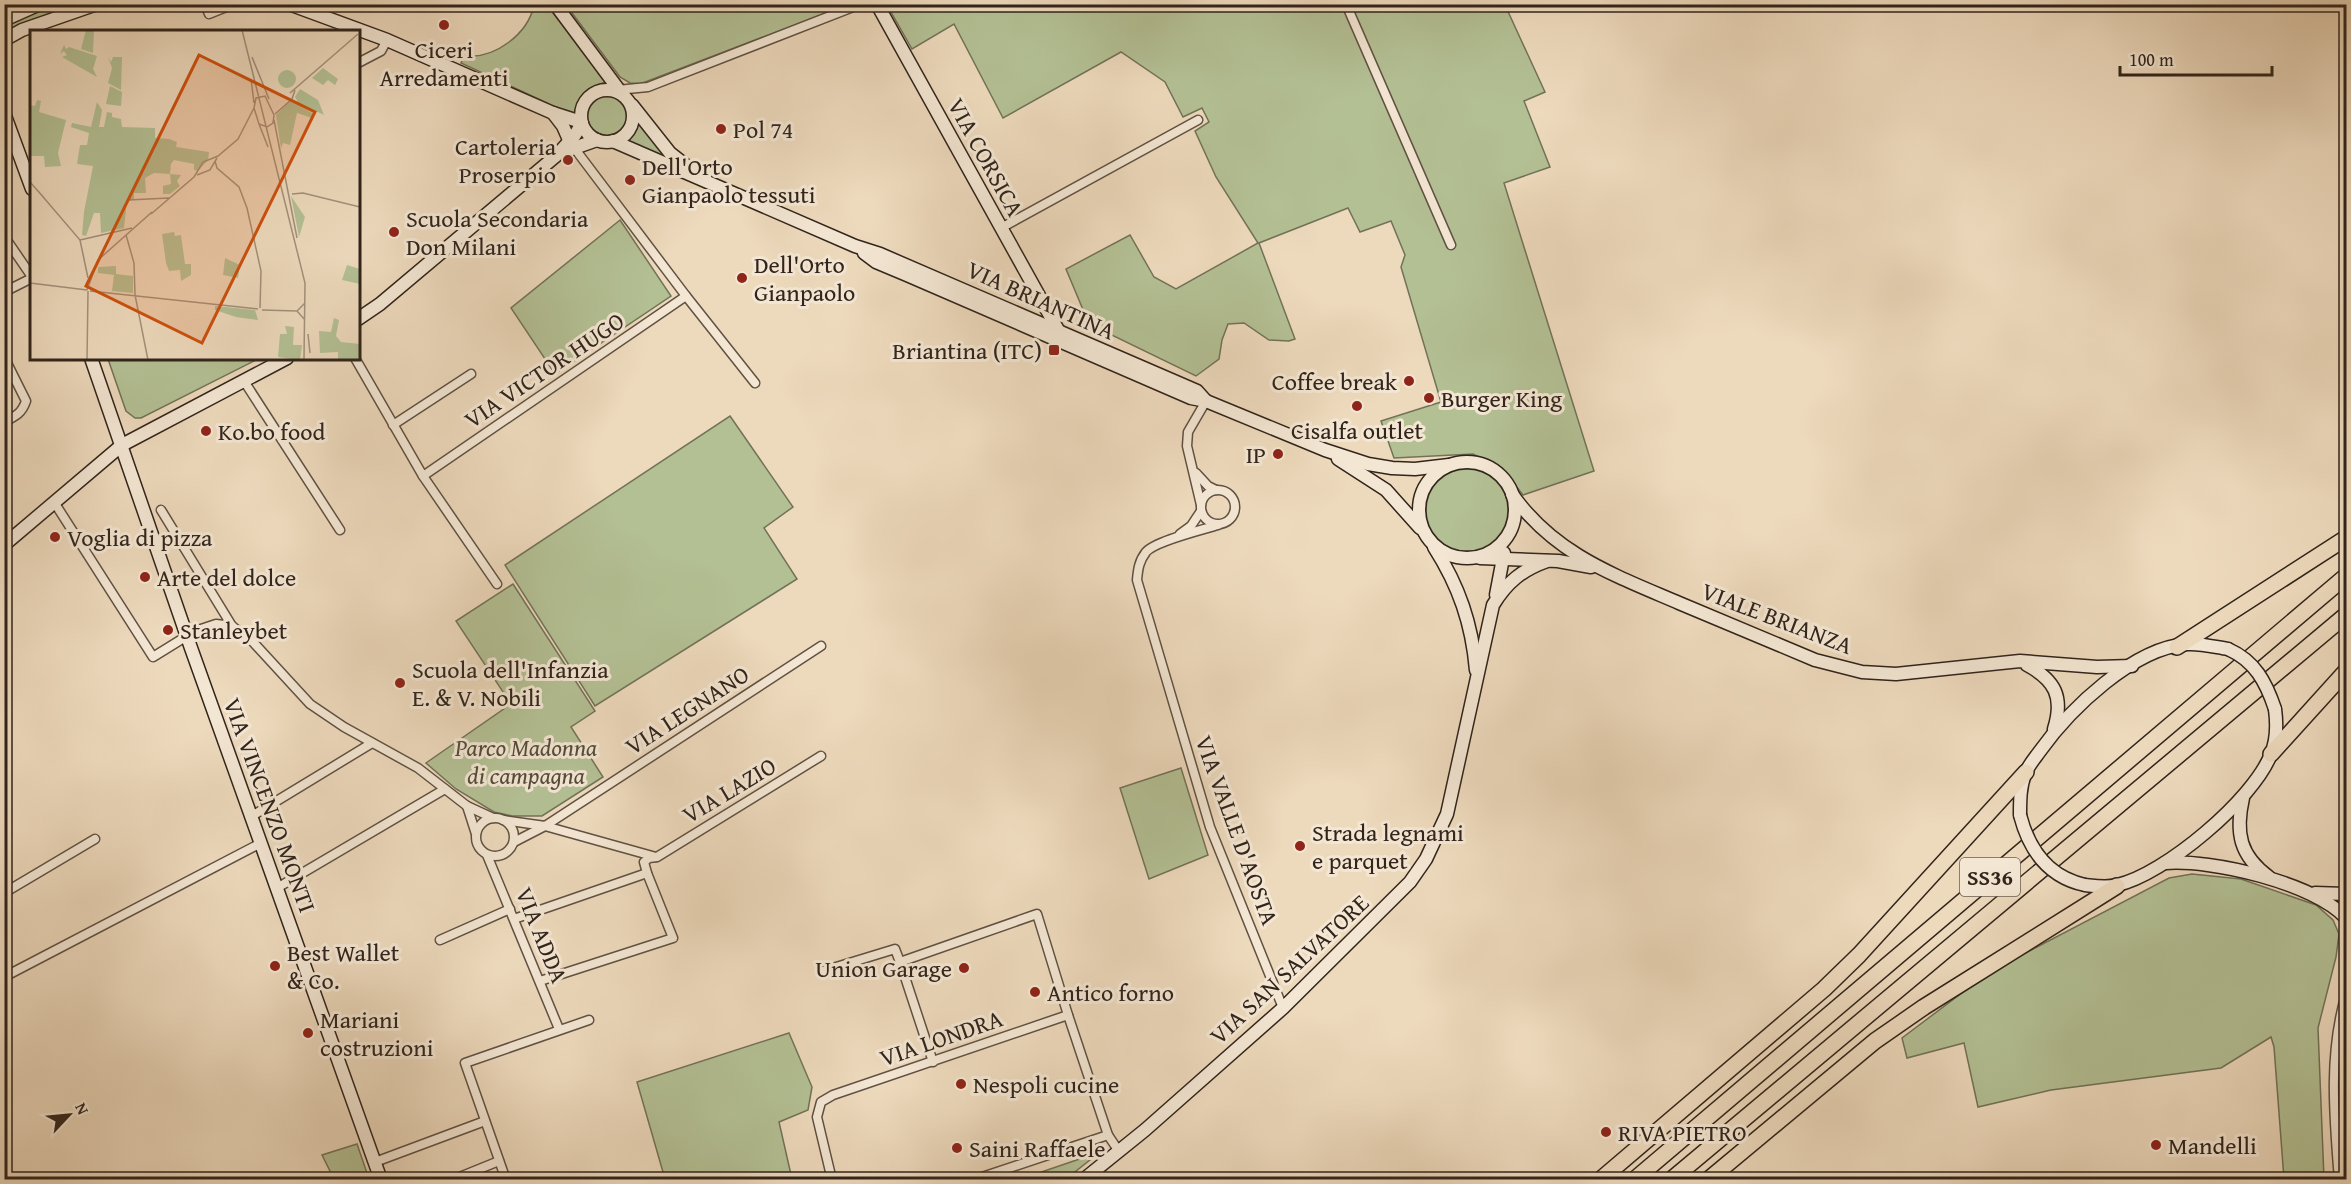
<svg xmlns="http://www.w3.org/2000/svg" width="2351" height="1184" viewBox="0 0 2351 1184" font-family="'Gentium Book Plus',serif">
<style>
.green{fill:#b3c094;stroke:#727258;stroke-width:1.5}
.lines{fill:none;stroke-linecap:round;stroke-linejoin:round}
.street-casing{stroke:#605143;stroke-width:11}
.secondary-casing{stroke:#31241b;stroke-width:15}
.highway-casing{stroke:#31241b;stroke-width:18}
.street{stroke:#f3e6d3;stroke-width:8}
.secondary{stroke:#f3e6d3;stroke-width:12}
.highway{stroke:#edd9bc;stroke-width:15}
.secondary-bridge-casing{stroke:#31241b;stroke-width:15;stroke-linecap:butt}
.secondary-bridge{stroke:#f3e6d3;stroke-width:12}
.poi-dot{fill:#8f2418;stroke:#f3e6d3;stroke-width:2}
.labels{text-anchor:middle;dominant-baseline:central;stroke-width:6;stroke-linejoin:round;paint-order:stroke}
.shield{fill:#f3e6d3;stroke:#6b5e52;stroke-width:1.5}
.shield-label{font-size:22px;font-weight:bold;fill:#31241b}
.poi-label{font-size:24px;fill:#31241b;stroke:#f3e6d3;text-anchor:start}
.street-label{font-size:24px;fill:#31241b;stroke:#f3e6d3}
.park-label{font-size:24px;font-style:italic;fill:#524b39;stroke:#f3e6d3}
.inset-road{fill:none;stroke:#a2917c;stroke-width:1.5}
.view{fill:#cd510e;fill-opacity:0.15;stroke:#cd510e;stroke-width:3}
.inset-edge{fill:none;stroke:#31241b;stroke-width:3}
</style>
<rect width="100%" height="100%" fill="#edd9bc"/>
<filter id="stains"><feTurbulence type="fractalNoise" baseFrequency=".00333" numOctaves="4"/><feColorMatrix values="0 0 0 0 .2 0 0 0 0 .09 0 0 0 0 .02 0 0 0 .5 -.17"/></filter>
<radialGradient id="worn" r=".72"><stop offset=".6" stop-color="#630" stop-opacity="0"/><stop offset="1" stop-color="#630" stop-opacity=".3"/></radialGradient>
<!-- green -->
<g class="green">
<polygon points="48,5 83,5 5,36 4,23"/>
<path d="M534,5H547L606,82C583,89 581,93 575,116L461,63L465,56C495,59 528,34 534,5Z"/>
<polygon points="566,5 847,5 640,84 630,83 620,77"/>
<polygon points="887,5 1505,5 1545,92 1524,101 1550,167 1504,183 1594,471 1523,495 1502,468 1473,454 1394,458 1381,421 1441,402 1401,267 1405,255 1391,221 1360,232 1348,208 1259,243 1295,339 1289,341 1269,340 1244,323 1228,324 1222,340 1219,359 1196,376 1089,324 1066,269 1130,235 1154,277 1176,289 1258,243 1216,177 1195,131 1209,122 1202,108 1183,117 1165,82 1121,52 1003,118 954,24 912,49"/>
<circle cx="607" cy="115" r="21"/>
<polygon points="638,117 686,169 623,142 637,125"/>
<polygon points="620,220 671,296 555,374 511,308"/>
<polygon points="108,359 108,358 258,359 141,418 135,418 126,411"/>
<polygon points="730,416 793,507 764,528 797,579 595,706 505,565"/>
<circle cx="1467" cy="510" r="41"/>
<polygon points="513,584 595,711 571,727 603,777 542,816 512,816 494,812 456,789 426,763 511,704 456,621"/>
<polygon points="1181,768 1208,855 1149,879 1120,788"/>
<polygon points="2192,874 2241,879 2316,905 2333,920 2339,934 2336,957 2318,1028 2324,1179 2284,1179 2274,1047 2271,1037 2221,1068 2051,1090 1978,1107 1964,1043 1907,1058 1902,1038 1991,971 2169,878"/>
<polygon points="789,1033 812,1087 808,1110 779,1122 792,1179 665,1179 637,1082"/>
<polygon points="357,1144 369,1179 334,1179 322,1155"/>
<polygon points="1100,1152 1066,1179 1021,1179"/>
</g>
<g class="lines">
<!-- street casing -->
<g class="street-casing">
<g id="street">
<polyline points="205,4 209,14 234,4"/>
<polyline points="1346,4 1451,245"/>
<polyline points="358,63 381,51 387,40"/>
<polyline points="617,90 648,87 861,4"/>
<polyline points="572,145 686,296 755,383"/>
<polyline points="1001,228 1198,120"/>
<polyline points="4,236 32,277"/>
<polyline points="4,292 32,278"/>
<path d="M4,357L26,401C22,413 16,416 4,422"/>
<polyline points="355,358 423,476 497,584"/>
<polyline points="244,381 340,530"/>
<polyline points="393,425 471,374"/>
<polyline points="1196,473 1208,486 1216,490"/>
<polyline points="423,476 686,296"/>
<circle cx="1218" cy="507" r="17"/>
<polyline points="54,502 153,657 195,631 216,624 232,626"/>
<polyline points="1201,505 1187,446 1188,432 1206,401"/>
<polyline points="161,510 232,626 253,642 310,704 344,727 418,768 467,806 493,818"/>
<path d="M1218,525C1202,530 1155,541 1146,552C1139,561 1138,569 1137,580L1210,827L1283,1008"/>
<polyline points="1180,534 1191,526 1201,511"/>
<polyline points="467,806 476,834"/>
<polyline points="252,816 372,743"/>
<circle cx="495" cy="837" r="19"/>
<polyline points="503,820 545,826 656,857"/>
<polyline points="514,842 545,826 821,646"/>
<polyline points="487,855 559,1029"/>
<polyline points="277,888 445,789"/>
<polyline points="4,893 95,839"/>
<polyline points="514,919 647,873"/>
<polyline points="440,940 510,909"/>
<polyline points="823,971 895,949 900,962"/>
<polyline points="4,977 261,843"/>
<polyline points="540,981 673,938 647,873 644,862 649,858 657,857 821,756"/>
<polyline points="933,1062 900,962 1037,914 1068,1015"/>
<polyline points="375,1162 485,1121"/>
<polyline points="452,1180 499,1161"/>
<polyline points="506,1180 465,1063 589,1020"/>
<polyline points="832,1180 817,1117 821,1102 833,1095 1068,1015 1108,1135 1118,1150"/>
<polyline points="973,1180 1108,1135"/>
<path d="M2339,1180C2334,1117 2328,1055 2346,994"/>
</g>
</g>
<!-- secondary casing -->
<g class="secondary-casing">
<g id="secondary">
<polyline points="289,4 387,40 553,113 581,122"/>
<polyline points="555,4 622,94"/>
<polyline points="877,4 1058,330"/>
<polyline points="4,20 40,4"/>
<polyline points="4,40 22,30 97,4"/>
<circle cx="607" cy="116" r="26"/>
<polyline points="632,105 670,153 693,171"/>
<polyline points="4,113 32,189"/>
<polyline points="553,113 563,126 570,142"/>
<polyline points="613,141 855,246 880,254 1197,391 1206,401"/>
<polyline points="563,152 597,140"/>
<polyline points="864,253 876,262 907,275 1191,398 1206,401 1325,450 1368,464 1392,468 1415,469 1449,465"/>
<polyline points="358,319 380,304 557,155 575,135 582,123"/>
<polyline points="91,358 191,648 381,1180"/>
<polyline points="1338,459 1386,490 1420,528"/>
<circle cx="1467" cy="510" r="48"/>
<path d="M1512,494C1554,554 1614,575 1679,603C1724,622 1769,641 1815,660L1862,672L1896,674L2020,661L2097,667L2132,666"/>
<polyline points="4,545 122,445 287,358"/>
<path d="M1434,547C1459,586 1472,624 1476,670"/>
<polyline points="1480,558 1558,561 1591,567"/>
<polyline points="1496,595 1504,553"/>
<path d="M2027,665C2055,680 2064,697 2054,729"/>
<path d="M2243,798C2235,833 2240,856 2269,877"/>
<path d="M2020,815C2020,801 2020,787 2025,774C2028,766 2035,758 2040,751C2070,709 2133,648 2187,644C2200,643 2215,647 2228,649"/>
<path d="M2165,863C2211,859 2314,883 2346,918"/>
<path d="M2085,885C2095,886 2107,888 2117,885C2164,875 2254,799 2271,754C2277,740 2277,724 2275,709"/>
<polyline points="2315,893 2346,894"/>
<path d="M1083,1180L1145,1130L1283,1008L1410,882L1426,859L1447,814L1493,605C1507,582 1522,570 1547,561"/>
</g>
</g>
<!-- highway casing -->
<g class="highway-casing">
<g id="highway">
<polyline points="2177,647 2346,538"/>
<polyline points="2271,754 2346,671"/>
<polyline points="1600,1180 1824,989 1859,955 2026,772"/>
<polyline points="1634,1180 2346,576"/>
<polyline points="1671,1180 2346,615"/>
<polyline points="1708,1180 1875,1041 1924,1007 2117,886"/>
</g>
</g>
<!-- street -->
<use href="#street" class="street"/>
<!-- secondary -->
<use href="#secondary" class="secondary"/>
<!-- highway -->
<use href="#highway" class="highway"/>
<!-- secondary-bridge casing -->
<g class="secondary-bridge-casing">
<g id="secondary-bridge">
<path d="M2228,649C2255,661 2266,682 2275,709"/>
<path d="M2020,815C2029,850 2048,877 2085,885"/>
</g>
</g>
<!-- secondary-bridge -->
<use href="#secondary-bridge" class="secondary-bridge"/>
</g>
<!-- markers -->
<g class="poi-dot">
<circle cx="444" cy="25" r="6"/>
<circle cx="721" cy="129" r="6"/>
<circle cx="568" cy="160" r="6"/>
<circle cx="630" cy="180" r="6"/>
<circle cx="394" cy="232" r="6"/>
<circle cx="742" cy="278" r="6"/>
<rect x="1048" y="344" width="12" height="12" rx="3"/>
<circle cx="1409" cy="381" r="6"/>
<circle cx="1429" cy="398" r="6"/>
<circle cx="1357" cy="406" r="6"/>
<circle cx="206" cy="431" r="6"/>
<circle cx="1278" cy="454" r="6"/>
<circle cx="55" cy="537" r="6"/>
<circle cx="145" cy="577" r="6"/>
<circle cx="168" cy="630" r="6"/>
<circle cx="400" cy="683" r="6"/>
<circle cx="1300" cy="846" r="6"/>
<circle cx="275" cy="966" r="6"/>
<circle cx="964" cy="968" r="6"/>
<circle cx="1035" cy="992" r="6"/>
<circle cx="308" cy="1033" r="6"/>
<circle cx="961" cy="1084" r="6"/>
<circle cx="1606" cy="1132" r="6"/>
<circle cx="2156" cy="1145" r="6"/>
<circle cx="957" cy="1148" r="6"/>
</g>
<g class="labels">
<!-- shield labels -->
<rect class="shield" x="1960" y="858" width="60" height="38" rx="4.5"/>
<g class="shield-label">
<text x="1990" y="877">SS36</text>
</g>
<!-- poi labels -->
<g class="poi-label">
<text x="444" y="49" text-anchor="middle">Ciceri<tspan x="444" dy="28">Arredamenti</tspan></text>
<text x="733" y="129">Pol 74</text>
<text x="556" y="146" text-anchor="end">Cartoleria<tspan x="556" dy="28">Proserpio</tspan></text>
<text x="642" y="166">Dell'Orto<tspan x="642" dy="28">Gianpaolo tessuti</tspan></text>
<text x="406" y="218">Scuola Secondaria<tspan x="406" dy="28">Don Milani</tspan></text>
<text x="754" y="264">Dell'Orto<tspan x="754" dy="28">Gianpaolo</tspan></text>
<text x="1042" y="350" text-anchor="end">Briantina (ITC)</text>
<text x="1397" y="381" text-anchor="end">Coffee break</text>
<text x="1441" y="398">Burger King</text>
<text x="1357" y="430" text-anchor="middle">Cisalfa outlet</text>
<text x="218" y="431">Ko.bo food</text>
<text x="1266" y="454" text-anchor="end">IP</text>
<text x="67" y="537">Voglia di pizza</text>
<text x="157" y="577">Arte del dolce</text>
<text x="180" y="630">Stanleybet</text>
<text x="412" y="669">Scuola dell'Infanzia<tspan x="412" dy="28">E. &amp; V. Nobili</tspan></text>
<text x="1312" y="832">Strada legnami<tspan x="1312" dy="28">e parquet</tspan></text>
<text x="287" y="952">Best Wallet<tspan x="287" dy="28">&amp; Co.</tspan></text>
<text x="952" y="968" text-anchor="end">Union Garage</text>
<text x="1047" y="992">Antico forno</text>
<text x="320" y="1019">Mariani<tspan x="320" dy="28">costruzioni</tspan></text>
<text x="973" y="1084">Nespoli cucine</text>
<text x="1618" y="1132">RIVA PIETRO</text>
<text x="2168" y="1145">Mandelli</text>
<text x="969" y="1148">Saini Raffaele</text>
</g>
<!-- street labels -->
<g class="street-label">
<text transform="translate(986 157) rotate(61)">VIA CORSICA</text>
<text transform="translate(1041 300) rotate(24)">VIA BRIANTINA</text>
<text transform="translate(544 370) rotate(-34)">VIA VICTOR HUGO</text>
<text transform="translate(1777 618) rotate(21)">VIALE BRIANZA</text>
<text transform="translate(687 710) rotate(-33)">VIA LEGNANO</text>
<text transform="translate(729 790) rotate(-31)">VIA LAZIO</text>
<text transform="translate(270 805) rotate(70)">VIA VINCENZO MONTI</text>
<text transform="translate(1237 830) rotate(70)">VIA VALLE D'AOSTA</text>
<text transform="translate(542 935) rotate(68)">VIA ADDA</text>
<text transform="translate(1289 969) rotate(-43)">VIA SAN SALVATORE</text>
<text transform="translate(941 1038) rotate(-19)">VIA LONDRA</text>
</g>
<!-- park labels -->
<g class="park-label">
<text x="526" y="747">Parco Madonna<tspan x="526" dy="28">di campagna</tspan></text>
</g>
</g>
<!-- overview -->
<g transform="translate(30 30)">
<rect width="330" height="330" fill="#edd9bc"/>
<path d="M56,0H64L63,23L51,19ZM34,15L36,19L39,17L67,26L63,39L67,47L32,27L37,25L34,21L30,24ZM78,27L81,32L83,27H92L91,60L78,53L82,38ZM293,38L308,49L305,55L298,50L293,55L282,48ZM248 49a9 9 0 1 1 18 0a9 9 0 1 1-18 0ZM80,56L92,62L91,76L76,74ZM270,59L288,70L294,85L268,72L265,67ZM7,70L11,71L9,82L36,90L28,123L31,136L15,137L14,126H0V75L5,76ZM260,71L284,84L282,88L267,83L260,115L253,113L251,119L246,85ZM67,72L72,80L69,97H74L77,82L82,83V87L91,89L92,97L125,98V108L139,109L147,112L146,117L179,122L178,130L168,141L164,140V134L144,130L141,134L140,144L151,145L147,151L150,156L140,164H133V156L141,154L140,144L124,143L115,148L116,163H104V169L97,170L94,198L71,203L70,183H64L56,206L52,205L54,182L63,136L47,134L50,115H57L59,103L41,97L42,93L61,97ZM261,166L275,187L269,207ZM144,202L145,206L151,205L155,234H161V245L151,251L150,240L139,241L136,233L132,204ZM195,228L210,235L208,248L193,245ZM317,235L330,239V254L312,250ZM86,236V244L103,246V263L82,261L84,245L68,243V237ZM185,276L225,280L228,290L206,287L185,280ZM304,288L309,290L306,306L311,312L330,314L329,330H308V322L290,323L289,301L301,302ZM255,296L264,297L263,315H272L270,330L248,327L250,304H257Z" fill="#b3c094"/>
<path class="inset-road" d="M212,0L275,253L274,330M222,27L239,69M221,49L224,73M260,63L328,4M235,66L244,85L243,93L237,97L229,94L224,78L226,68ZM245,84L262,69L265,60M244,90L267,208M229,94L238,117M185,131L187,138L209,157L217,178L231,241L230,278M167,145L180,140L187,128M0,152L15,169M8,161L50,210L58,248M262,164L273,163L330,177M98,170L139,168M121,184L164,147L173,132L188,126L208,109L224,78M96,205L104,233L105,265L118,330M50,210L102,198M0,253L57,260M57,260L68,230L122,182M60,261L228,279M232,280L267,281M275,290L267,281L275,273M278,304L280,323M57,330L58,261"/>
<path class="view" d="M169,25L285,82L172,313L56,256Z"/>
<rect width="330" height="330" class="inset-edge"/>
</g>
<!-- margin -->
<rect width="2351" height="1184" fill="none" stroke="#edd9bc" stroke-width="24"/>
<rect x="6" y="6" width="2339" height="1172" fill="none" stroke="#31241b" stroke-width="3"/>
<rect x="12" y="12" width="2327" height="1160" fill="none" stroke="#31241b" stroke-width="1.5"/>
<!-- north arrow -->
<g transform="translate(69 1115) rotate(64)" stroke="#f3e6d3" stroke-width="4.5" paint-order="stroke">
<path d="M0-4.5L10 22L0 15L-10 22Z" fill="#31241b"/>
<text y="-9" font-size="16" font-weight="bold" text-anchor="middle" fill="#31241b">N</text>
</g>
<!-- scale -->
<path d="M2120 66v9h152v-9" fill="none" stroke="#31241b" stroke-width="3"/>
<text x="2129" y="66" font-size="18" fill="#31241b" stroke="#f3e6d3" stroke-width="4.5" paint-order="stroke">100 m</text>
<rect width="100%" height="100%" filter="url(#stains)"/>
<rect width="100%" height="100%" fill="url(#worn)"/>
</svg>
